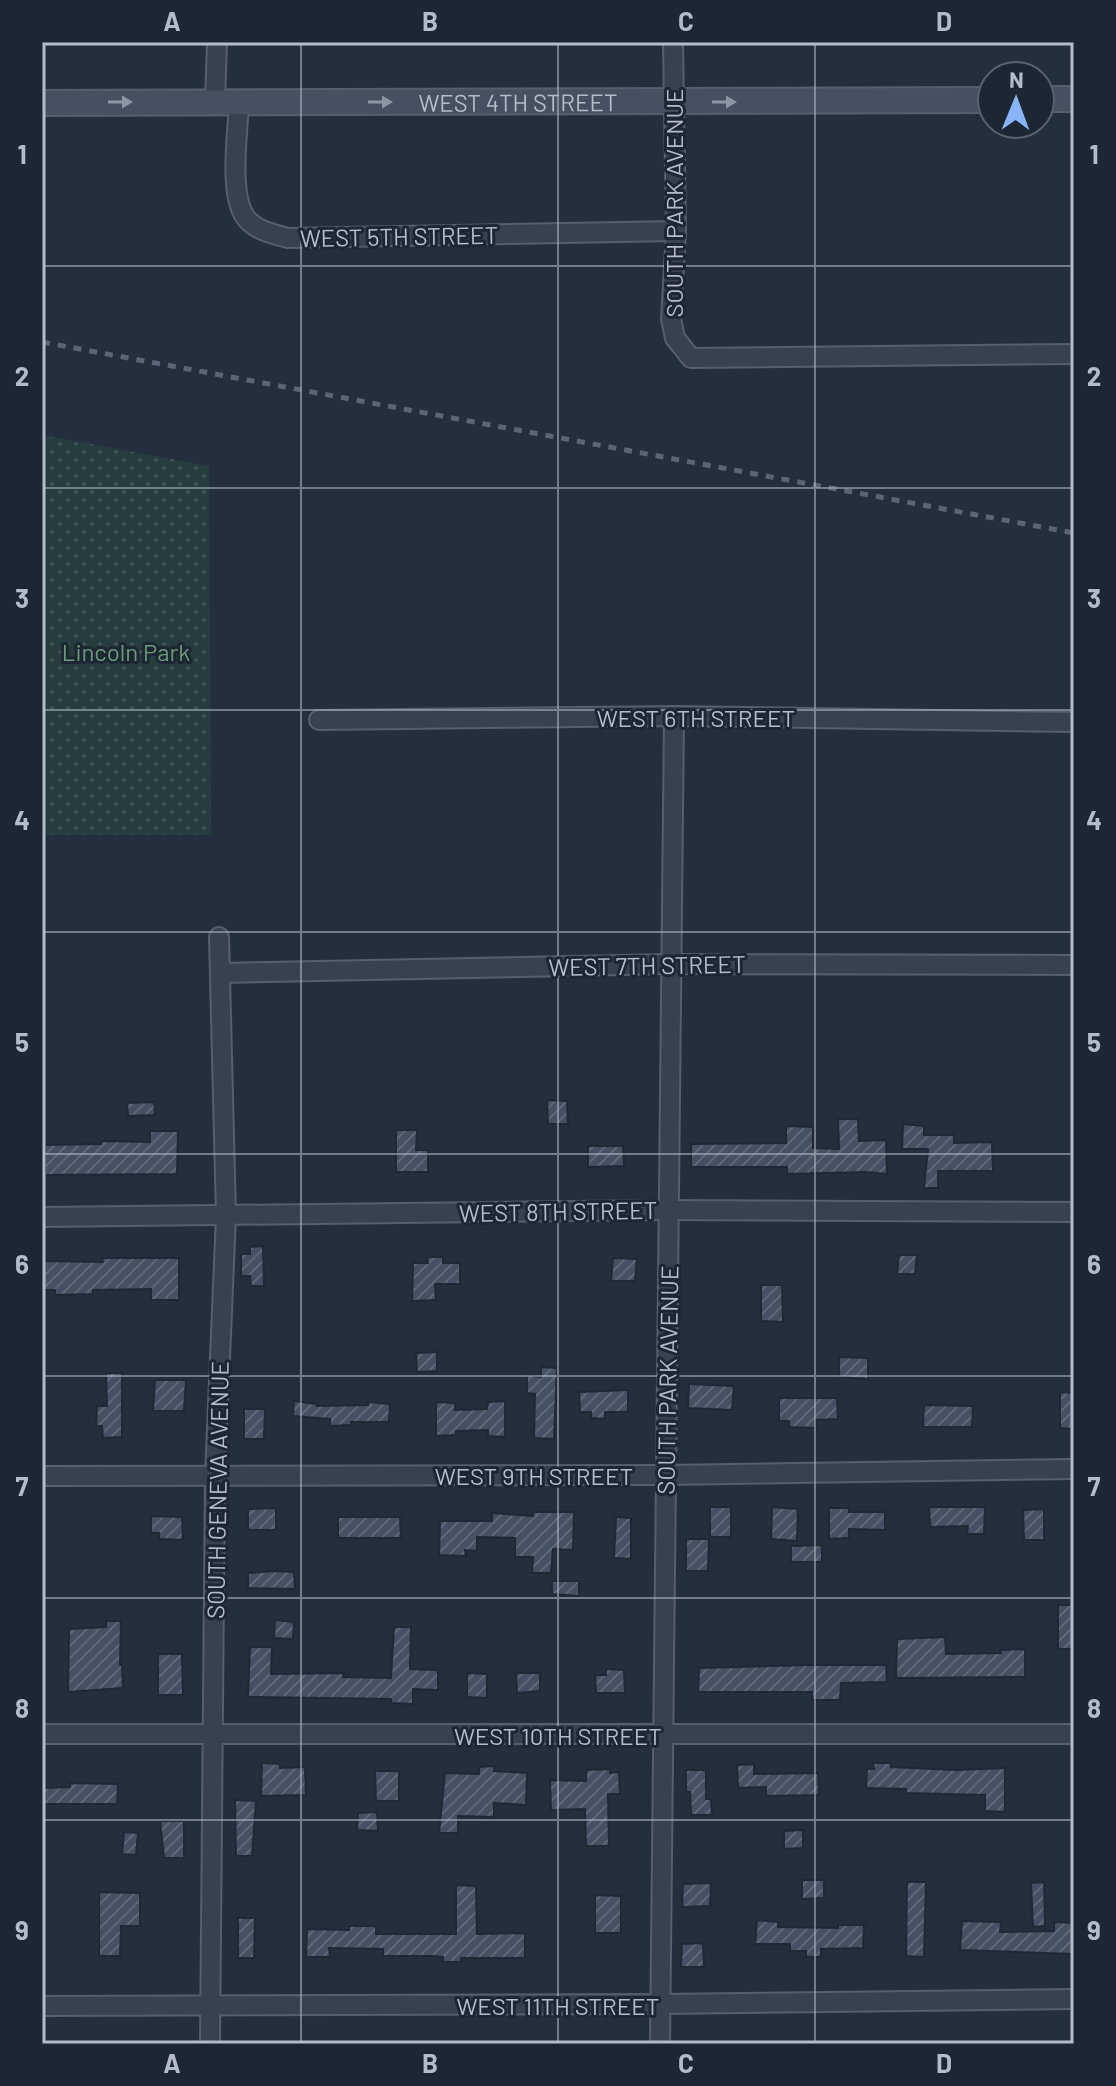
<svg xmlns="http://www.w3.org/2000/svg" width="1116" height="2086" viewBox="0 0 1116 2086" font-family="Barlow,sans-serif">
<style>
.grass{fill:url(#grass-dots)}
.building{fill:url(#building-hatch);stroke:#1f2835;stroke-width:2}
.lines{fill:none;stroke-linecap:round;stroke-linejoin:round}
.minor-casing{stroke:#565f6c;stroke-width:22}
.secondary-casing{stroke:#565f6c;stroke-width:28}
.minor{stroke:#38414e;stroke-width:18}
.secondary{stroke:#465061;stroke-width:24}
.rail{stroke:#5a6575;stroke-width:5;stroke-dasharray:8 8;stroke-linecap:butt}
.oneway{fill:#8e96a5}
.grid{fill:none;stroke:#b4bcc9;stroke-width:2;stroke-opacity:0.55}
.labels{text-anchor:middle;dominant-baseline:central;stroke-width:6;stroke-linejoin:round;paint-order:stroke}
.street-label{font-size:24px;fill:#b4bcc9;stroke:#1d2633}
.park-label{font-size:24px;fill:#6b9a76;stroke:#1d2633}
.neatline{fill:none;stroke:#b4bcc9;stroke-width:3}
.grid-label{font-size:26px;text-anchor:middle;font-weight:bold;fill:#b4bcc9}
</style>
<defs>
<pattern id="grass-dots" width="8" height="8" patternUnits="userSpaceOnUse" patternTransform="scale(2)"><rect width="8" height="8" fill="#263c3f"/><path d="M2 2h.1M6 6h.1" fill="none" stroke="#435659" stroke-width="1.8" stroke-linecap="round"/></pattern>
<pattern id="building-hatch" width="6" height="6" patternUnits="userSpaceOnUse" patternTransform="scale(2)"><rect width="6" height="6" fill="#455162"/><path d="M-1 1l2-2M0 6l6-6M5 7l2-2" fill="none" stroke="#5d6877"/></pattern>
</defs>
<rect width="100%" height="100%" fill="#242f3e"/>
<!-- grass -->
<polygon class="grass" points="42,435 209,466 211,835 42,835"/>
<!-- building -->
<g class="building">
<polygon points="547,1100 567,1101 568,1124 548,1124"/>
<polygon points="154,1102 155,1115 128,1116 127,1103"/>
<polygon points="838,1119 858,1119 859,1141 886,1140 887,1174 866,1172 787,1174 787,1167 691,1167 691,1144 786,1143 786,1126 813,1127 813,1148 839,1149"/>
<polygon points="903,1124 924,1126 924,1135 954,1135 954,1143 992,1142 993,1171 938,1171 938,1188 924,1188 928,1149 902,1149"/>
<polygon points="396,1130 417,1130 416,1150 428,1150 428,1172 396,1172"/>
<polygon points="150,1131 178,1131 177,1174 45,1175 45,1145 101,1144 101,1141 150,1142"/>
<polygon points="588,1146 623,1146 624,1166 588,1167"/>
<polygon points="263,1246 264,1286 251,1286 250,1276 241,1276 241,1254 250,1254 250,1247"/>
<polygon points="899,1255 917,1255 915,1274 897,1274"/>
<polygon points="427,1257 443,1257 443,1263 460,1263 460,1284 435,1284 436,1300 412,1301 413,1263 428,1263"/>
<polygon points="102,1258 179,1258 179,1300 151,1300 151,1289 93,1290 93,1294 55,1295 55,1290 42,1290 42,1261 103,1262"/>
<polygon points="613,1258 637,1259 635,1281 611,1281"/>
<polygon points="761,1285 782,1285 783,1322 761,1321"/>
<polygon points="437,1352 437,1371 417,1372 416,1353"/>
<polygon points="839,1357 868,1358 868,1379 839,1377"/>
<polygon points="541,1367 557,1368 554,1439 534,1438 535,1394 527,1393 527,1375 541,1377"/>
<polygon points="106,1373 122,1373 122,1437 103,1438 102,1426 96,1426 97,1406 107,1406"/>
<polygon points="155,1380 186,1380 184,1411 153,1411"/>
<polygon points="689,1384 734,1386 732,1410 688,1408"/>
<polygon points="628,1390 628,1412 605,1412 605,1419 591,1418 591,1412 580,1412 579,1392"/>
<polygon points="1060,1392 1074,1393 1074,1429 1060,1428"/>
<polygon points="779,1398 837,1398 838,1419 816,1420 816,1428 789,1427 789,1421 779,1421"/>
<polygon points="294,1401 317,1404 317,1406 368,1405 368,1402 390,1404 389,1422 351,1422 351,1425 330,1426 330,1419 293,1416"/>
<polygon points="505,1401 505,1437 488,1436 488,1430 456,1431 456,1435 436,1436 436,1402 455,1403 455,1410 487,1409 488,1402"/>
<polygon points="924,1405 973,1406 972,1427 923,1427"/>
<polygon points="244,1409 265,1409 264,1439 244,1439"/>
<rect x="710" y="1507" width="21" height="30"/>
<polygon points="772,1507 798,1509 797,1541 771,1539"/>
<polygon points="929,1507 985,1507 984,1534 967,1534 968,1526 930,1527"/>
<polygon points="276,1508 276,1530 248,1530 248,1509"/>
<polygon points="829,1508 849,1508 849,1512 885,1512 885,1530 849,1529 849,1538 829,1539"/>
<polygon points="1044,1509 1044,1540 1024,1540 1023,1510"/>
<polygon points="533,1512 574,1512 573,1550 553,1549 551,1573 532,1573 533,1557 515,1557 515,1538 477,1537 477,1551 465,1550 466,1556 439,1555 440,1521 492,1521 492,1513 533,1516"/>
<polygon points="151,1516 182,1517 183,1540 159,1539 159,1533 151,1533"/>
<polygon points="338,1517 400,1517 401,1538 338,1538"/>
<polygon points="616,1517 631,1518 631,1559 614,1558"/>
<polygon points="686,1539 709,1539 708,1571 686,1571"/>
<polygon points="822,1545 822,1562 791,1562 791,1546"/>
<polygon points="274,1571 294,1572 295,1589 248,1588 248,1573"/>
<polygon points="552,1581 579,1581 579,1596 552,1594"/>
<rect x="1058" y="1605" width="16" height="44"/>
<polygon points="275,1620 294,1622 293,1639 274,1638"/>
<polygon points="106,1621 121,1621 120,1665 122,1665 123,1688 68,1692 69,1629 106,1627"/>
<polygon points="394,1627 411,1627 410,1669 438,1670 438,1690 413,1689 413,1704 391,1703 391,1699 248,1697 250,1647 272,1647 271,1674 344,1673 343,1677 391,1678"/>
<polygon points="945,1637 946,1654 1001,1653 1000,1650 1025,1649 1025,1677 896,1678 897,1639"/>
<polygon points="158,1654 182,1654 183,1695 158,1695"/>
<polygon points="812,1665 886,1665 887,1682 841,1683 840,1700 812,1700 812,1692 698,1692 699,1668"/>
<polygon points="606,1669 624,1670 625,1693 596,1693 595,1675 606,1675"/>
<polygon points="467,1673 487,1674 487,1698 467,1697"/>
<polygon points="516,1673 540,1673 540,1691 517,1693"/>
<polygon points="262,1763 280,1764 280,1768 305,1767 306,1795 261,1796"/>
<polygon points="873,1763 891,1763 891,1767 957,1770 1005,1768 1005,1812 985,1811 985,1795 906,1793 906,1789 866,1788 867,1769 874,1769"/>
<polygon points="754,1764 754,1774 818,1773 819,1795 766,1796 766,1787 738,1788 737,1765"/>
<polygon points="495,1766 494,1771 527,1773 526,1805 494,1803 494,1817 458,1816 458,1833 439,1833 445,1773 479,1774 479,1767"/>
<polygon points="610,1769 610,1773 619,1772 620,1794 608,1794 609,1846 586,1846 585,1809 551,1810 550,1780 586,1781 586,1770"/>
<polygon points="686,1770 706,1770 706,1799 711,1799 712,1815 691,1815 690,1792 686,1792"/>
<polygon points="375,1771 399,1771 399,1801 376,1801"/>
<polygon points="70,1783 118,1784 117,1804 42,1804 42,1788 70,1787"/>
<polygon points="235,1800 256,1801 252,1856 236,1856"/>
<polygon points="377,1812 378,1831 357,1830 358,1813"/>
<polygon points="160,1821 184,1821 184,1858 164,1858"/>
<polygon points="803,1830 803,1848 784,1849 784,1831"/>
<polygon points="124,1832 138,1833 136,1855 122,1854"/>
<polygon points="802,1880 824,1880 824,1898 802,1899"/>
<polygon points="907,1882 926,1882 924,1957 906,1956"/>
<polygon points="1044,1882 1045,1926 1033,1927 1031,1883"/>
<polygon points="711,1883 710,1906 682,1907 683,1884"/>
<polygon points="456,1885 476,1886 477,1934 525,1933 525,1958 461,1958 461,1962 443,1962 443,1957 433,1956 383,1956 383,1949 329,1948 330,1957 306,1957 307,1929 349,1930 349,1926 376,1926 376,1934 456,1934"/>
<polygon points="99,1892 140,1893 140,1926 121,1926 120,1956 99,1956"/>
<polygon points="595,1895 621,1896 621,1933 595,1933"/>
<polygon points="238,1918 255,1918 254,1958 238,1958"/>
<polygon points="757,1920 778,1922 778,1927 838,1928 838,1925 864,1925 863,1948 821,1949 821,1957 806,1957 806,1951 790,1951 790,1944 755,1944"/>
<polygon points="962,1921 1001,1922 1000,1932 1054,1931 1054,1922 1073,1923 1073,1954 960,1950"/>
<polygon points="703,1943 704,1967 681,1967 682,1944"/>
</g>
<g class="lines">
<!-- minor casing -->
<g class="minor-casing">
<g id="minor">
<polyline points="673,42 676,231 671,319 675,338 691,358 1074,354"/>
<polyline points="215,102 217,42"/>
<path d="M239,102C238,131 229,190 244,215C253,230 273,234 288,238L676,231"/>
<polyline points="319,720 674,716 1074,722"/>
<polyline points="220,973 671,964 1074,965"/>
<polyline points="42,1217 668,1210 1074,1212"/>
<polyline points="42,1476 666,1475 1074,1469"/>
<polyline points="42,1734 1074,1734"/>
<polyline points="42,2006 660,2004 1074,1999"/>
<polyline points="210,2044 215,1476 226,1216 219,937"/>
<polyline points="660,2044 674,716"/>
</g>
</g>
<!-- secondary casing -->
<g class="secondary-casing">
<g id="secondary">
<polyline points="1040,99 1074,99"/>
<path id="s1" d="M42,103L992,100"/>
</g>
</g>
<!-- minor -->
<use href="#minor" class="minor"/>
<!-- secondary -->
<use href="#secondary" class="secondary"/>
<!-- rail -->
<polyline class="rail" points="42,342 1074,533"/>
</g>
<!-- one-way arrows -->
<defs><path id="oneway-solid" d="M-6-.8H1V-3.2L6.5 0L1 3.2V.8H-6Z" transform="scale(2)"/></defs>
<g class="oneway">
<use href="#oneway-solid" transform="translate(120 102)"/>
<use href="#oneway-solid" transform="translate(380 102)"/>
<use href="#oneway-solid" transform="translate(724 102)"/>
</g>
<!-- grid -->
<path class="grid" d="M301,42V2044M558,42V2044M815,42V2044M42,266H1074M42,488H1074M42,710H1074M42,932H1074M42,1154H1074M42,1376H1074M42,1598H1074M42,1820H1074"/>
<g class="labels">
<!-- street labels -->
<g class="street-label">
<text stroke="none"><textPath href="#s1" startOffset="476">WEST 4TH STREET</textPath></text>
<text transform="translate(673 203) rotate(-90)">SOUTH PARK AVENUE</text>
<text transform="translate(399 236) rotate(-1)">WEST 5TH STREET</text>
<text x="696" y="717">WEST 6TH STREET</text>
<text transform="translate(647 965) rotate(-1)">WEST 7TH STREET</text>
<text transform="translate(558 1211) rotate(-1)">WEST 8TH STREET</text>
<text transform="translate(667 1380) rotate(-89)">SOUTH PARK AVENUE</text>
<text x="534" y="1475">WEST 9TH STREET</text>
<text transform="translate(217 1490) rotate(-89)">SOUTH GENEVA AVENUE</text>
<text x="558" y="1735">WEST 10TH STREET</text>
<text x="558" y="2005">WEST 11TH STREET</text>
</g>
<!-- park labels -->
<g class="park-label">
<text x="126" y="651">Lincoln Park</text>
</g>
</g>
<!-- border -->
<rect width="1116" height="2086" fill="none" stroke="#1d2633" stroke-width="88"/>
<!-- north arrow -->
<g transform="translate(1016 100) rotate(1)"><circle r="38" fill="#1d2633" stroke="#59626f" stroke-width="2"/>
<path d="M0-6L14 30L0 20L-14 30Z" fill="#8ab4f8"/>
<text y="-12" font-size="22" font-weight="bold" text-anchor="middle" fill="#b4bcc9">N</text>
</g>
<rect x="44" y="44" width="1028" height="1998" class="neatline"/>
<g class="grid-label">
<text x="172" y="31">A</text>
<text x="430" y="31">B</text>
<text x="686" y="31">C</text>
<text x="944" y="31">D</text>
<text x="22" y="164">1</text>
<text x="1094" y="164">1</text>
<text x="22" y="386">2</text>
<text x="1094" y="386">2</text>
<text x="22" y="608">3</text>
<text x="1094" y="608">3</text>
<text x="22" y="830">4</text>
<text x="1094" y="830">4</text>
<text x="22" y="1052">5</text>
<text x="1094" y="1052">5</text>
<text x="22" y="1274">6</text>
<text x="1094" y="1274">6</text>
<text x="22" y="1496">7</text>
<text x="1094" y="1496">7</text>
<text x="22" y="1718">8</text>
<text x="1094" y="1718">8</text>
<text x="22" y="1940">9</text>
<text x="1094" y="1940">9</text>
<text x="172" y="2073">A</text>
<text x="430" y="2073">B</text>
<text x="686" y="2073">C</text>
<text x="944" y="2073">D</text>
</g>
</svg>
